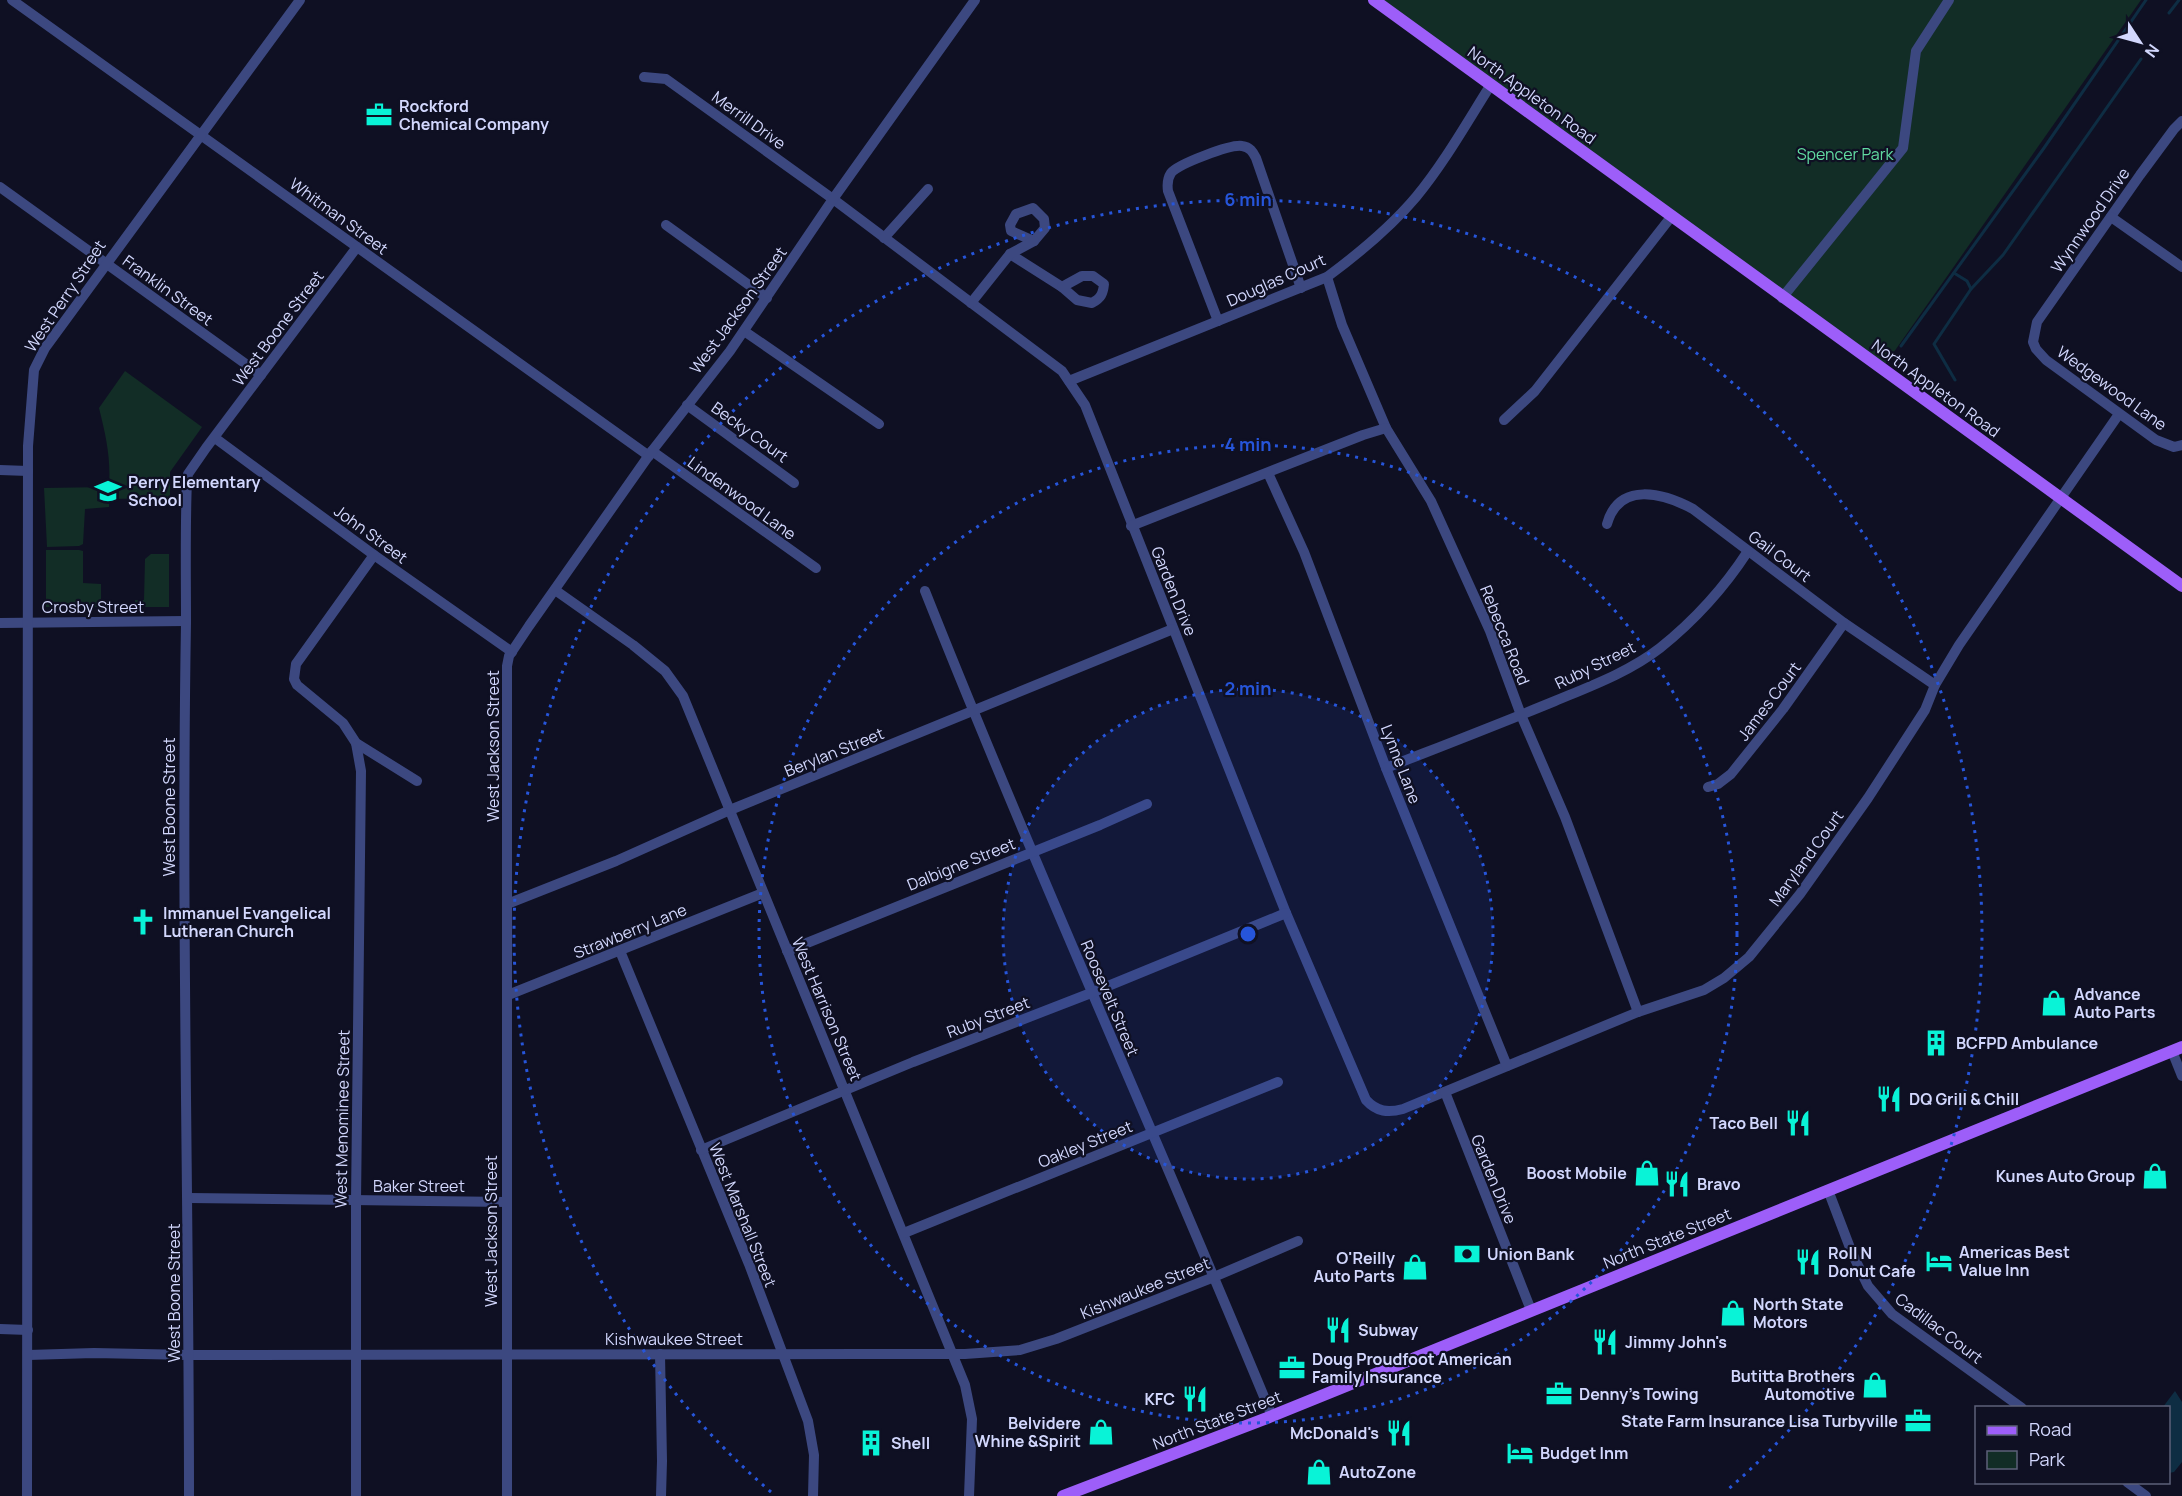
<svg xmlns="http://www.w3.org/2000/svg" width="2182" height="1496" viewBox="0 0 2182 1496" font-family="Manrope,sans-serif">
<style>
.green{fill:#122d26}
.water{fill:#0e2d43}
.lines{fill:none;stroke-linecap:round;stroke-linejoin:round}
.stream{stroke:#0e2d43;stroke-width:3}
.minor{stroke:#3c4880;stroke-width:10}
.major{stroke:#9d5ef9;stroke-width:12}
.ring{fill:none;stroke:#2655da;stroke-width:3;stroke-dasharray:3 6}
.labels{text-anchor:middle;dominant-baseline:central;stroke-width:4.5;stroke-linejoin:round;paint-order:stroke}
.street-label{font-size:16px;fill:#d2d7fd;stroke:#0f1023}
.poi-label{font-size:16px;font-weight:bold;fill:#d2d7fd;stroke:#0f1023;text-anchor:start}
.park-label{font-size:16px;fill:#61dba1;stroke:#0f1023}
.centre{fill:#2655da;stroke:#0f1023;stroke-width:3}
.ring-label{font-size:18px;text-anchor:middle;font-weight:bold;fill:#2655da;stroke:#0f1023;stroke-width:4.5;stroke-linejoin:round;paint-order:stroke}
</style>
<rect width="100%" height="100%" fill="#0f1023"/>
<!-- green -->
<g class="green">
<polygon points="1371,0 2141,0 1882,369"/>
<path d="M125,371L202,427L170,472V498L109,499V507L85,509L83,544L79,546L47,547L44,488L109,487C111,458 106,436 99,408Z"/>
<polygon points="46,550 79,550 83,551 83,583 101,584 101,607 46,607"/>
<polygon points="151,554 169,554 169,607 135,607 135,600 144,600 145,559"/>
</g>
<!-- water -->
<polygon class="water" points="2175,1391 2182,1402 2182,1462 2174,1472 2169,1473 2168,1408 2163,1407"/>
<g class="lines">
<!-- stream -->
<g class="stream">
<polyline points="2169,13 2179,0"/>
<polyline points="1954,273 1967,281 1971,289"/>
<polyline points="1901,346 2044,148 2146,0"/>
<polyline points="1955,380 1934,344 1971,289 2003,255 2141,59"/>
</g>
<!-- minor -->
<g class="minor">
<polyline points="12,0 649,456"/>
<path d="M644,77L666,79L833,199L1062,371L1085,405L1286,913L1366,1100C1377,1112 1388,1113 1403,1109L1638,1012L1704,990L1724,978L1749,957L1800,894L1868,798L1925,710L1935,685L1959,645L2119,414"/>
<polyline points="2182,121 2174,129 2140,175 2037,322 2033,342 2036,349 2046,360 2156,440 2174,447 2182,445"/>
<polyline points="0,187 261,375"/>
<polygon points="1033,208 1044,219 1045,228 1034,241 1011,231 1010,225 1016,214"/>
<polyline points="2111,217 2182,267"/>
<polyline points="666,225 767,298"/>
<polyline points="884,238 928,189"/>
<polyline points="1010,254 1062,287"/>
<path d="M1082,276H1093L1104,284C1103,294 1101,298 1092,303L1077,300L1062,287Z"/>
<polyline points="1327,277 1342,325 1386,428 1431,501 1490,631 1521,715 1565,817 1638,1012"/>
<polyline points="1782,298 1903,148 1916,51 1949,0"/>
<polyline points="971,303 1010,254 1034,241"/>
<path d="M1218,321L1168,191C1167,184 1167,179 1171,173C1178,164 1231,144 1242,146C1250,147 1253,152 1256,158L1301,288"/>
<polyline points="744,331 879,424"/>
<path d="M1069,381L1327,277C1358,254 1390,228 1416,197C1444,163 1466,124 1490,86"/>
<polyline points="687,405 794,483"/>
<polyline points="1504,420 1535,391 1671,217"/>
<polyline points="215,438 374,555 512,652"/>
<polyline points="652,451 816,568"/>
<polyline points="0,470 28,471"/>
<polyline points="1268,473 1304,552 1386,768 1507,1066"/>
<path d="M1607,524C1619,481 1663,493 1693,509L1844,623L1935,685"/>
<polyline points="1131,526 1363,435 1386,428"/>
<polyline points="374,555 296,664 294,679 297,685 343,723 356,743 417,781"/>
<polyline points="555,590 633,645 665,671 683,696 965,1385 972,1419 969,1496"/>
<path d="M925,591C1035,868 1158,1140 1272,1416"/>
<polyline points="0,623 186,621"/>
<path d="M1386,768C1442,746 1499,724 1555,701C1591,686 1629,672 1660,648C1695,620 1724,588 1748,551"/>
<polyline points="1708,787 1718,784 1731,774 1783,709 1844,623"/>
<polyline points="507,904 616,861 730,810 1173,629"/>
<polyline points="620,951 749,1264 808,1421 814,1455 813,1496"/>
<polyline points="787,951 1100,825 1147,804"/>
<polyline points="508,995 763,893"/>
<polyline points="2172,1051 2182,1076"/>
<polyline points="1445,1092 1531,1310"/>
<polyline points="701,1150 913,1062 1091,993 1286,913"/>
<polyline points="1828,1190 1852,1253 1868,1286 1892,1314 2022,1408"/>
<polyline points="189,1198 506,1202"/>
<polyline points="904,1233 1278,1082"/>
<polyline points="0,1329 28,1330"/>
<polyline points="660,1354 662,1461 661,1496"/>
<polyline points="28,1355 94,1353 190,1355 857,1354 965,1354 1020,1350 1056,1339 1214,1277 1298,1241"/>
<polyline points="2127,1482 2146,1496"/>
<polyline points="27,1496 28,446 34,370 45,348 300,0"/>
<path d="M189,1496C189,1205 181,914 186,623C186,575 185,528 187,480L188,474L206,448L357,247"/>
<polyline points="356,1496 356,1201 361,771 356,743"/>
<polyline points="507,1496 507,666 509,656 529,626 652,451 730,351 833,199 975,0"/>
</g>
<!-- major -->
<g class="major">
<polyline points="1374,0 2182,586"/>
<polyline points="1063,1496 1272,1416 2182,1047"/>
</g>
</g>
<!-- distance rings -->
<circle cx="1248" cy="934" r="245" fill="#2655da" fill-opacity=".12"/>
<g class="ring">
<circle cx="1248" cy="934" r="245"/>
<circle cx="1248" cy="934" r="489"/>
<path d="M771 1492A734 734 0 1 1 1725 1492"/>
</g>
<!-- icons -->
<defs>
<g id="office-bare" transform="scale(2.07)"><path d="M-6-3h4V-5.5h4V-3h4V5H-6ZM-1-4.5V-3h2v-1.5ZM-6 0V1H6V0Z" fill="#09f3d7" stroke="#0f1023" stroke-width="2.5" paint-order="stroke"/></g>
<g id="school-bare" transform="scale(2.07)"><path d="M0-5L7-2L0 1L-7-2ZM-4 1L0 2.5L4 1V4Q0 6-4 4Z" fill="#09f3d7" stroke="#0f1023" stroke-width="2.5" paint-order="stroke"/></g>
<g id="church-bare" transform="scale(2.07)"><path d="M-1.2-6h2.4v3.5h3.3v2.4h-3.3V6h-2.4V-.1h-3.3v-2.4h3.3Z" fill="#09f3d7" stroke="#0f1023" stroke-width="2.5" paint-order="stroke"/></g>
<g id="shop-bare" transform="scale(2.07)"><path d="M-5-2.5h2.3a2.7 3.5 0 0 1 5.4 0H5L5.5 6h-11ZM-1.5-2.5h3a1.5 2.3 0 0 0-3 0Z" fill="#09f3d7" stroke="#0f1023" stroke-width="2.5" paint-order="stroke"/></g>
<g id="building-bare" transform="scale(2.07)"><path d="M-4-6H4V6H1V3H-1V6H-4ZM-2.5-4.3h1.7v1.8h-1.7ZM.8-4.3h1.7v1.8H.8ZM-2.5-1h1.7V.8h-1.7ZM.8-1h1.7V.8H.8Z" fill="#09f3d7" stroke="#0f1023" stroke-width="2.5" paint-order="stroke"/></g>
<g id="restaurant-bare" transform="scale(2.07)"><path d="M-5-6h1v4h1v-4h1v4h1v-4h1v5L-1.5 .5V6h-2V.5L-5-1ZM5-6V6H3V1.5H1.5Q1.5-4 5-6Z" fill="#09f3d7" stroke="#0f1023" stroke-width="2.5" paint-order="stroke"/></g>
<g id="bank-bare" transform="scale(2.07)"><path d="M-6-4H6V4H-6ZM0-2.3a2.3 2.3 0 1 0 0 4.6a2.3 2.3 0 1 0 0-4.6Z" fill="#09f3d7" stroke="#0f1023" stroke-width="2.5" paint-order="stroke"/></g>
<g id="hotel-bare" transform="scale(2.07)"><path d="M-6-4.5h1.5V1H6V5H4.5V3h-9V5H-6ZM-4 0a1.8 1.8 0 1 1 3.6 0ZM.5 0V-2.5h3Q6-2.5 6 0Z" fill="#09f3d7" stroke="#0f1023" stroke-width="2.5" paint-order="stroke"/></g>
</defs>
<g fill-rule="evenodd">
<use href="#office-bare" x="379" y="115"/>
<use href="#school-bare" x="108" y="491"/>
<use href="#church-bare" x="143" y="922"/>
<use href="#shop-bare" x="2054" y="1003"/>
<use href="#building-bare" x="1936" y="1043"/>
<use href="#restaurant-bare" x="1889" y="1099"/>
<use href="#restaurant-bare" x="1798" y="1123"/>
<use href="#shop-bare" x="1647" y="1173"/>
<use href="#shop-bare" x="2155" y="1176"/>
<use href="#restaurant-bare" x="1677" y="1184"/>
<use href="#bank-bare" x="1467" y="1254"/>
<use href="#hotel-bare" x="1939" y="1261"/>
<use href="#restaurant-bare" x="1808" y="1262"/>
<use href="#shop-bare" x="1415" y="1267"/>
<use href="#shop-bare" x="1733" y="1313"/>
<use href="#restaurant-bare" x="1338" y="1330"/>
<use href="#restaurant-bare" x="1605" y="1342"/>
<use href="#office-bare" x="1292" y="1368"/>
<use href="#shop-bare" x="1875" y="1385"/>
<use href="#office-bare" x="1559" y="1394"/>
<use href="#restaurant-bare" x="1195" y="1399"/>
<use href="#office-bare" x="1918" y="1421"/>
<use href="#shop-bare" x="1101" y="1432"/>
<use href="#restaurant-bare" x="1399" y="1433"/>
<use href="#building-bare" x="871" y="1443"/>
<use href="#hotel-bare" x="1520" y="1453"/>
<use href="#shop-bare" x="1319" y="1472"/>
</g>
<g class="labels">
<!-- street labels -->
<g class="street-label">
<text transform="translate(1532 95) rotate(36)">North Appleton Road</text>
<text transform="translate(749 120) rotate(36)">Merrill Drive</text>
<text transform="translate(339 216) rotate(36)">Whitman Street</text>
<text transform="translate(2090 220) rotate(-55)">Wynnwood Drive</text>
<text transform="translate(1276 280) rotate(-24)">Douglas Court</text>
<text transform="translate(168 290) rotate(36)">Franklin Street</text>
<text transform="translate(65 296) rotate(-56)">West Perry Street</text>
<text transform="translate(738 310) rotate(-54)">West Jackson Street</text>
<text transform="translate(278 328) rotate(-53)">West Boone Street</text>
<text transform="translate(1936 388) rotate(36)">North Appleton Road</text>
<text transform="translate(2112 388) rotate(36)">Wedgewood Lane</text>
<text transform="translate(750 432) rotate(36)">Becky Court</text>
<text transform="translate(742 498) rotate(36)">Lindenwood Lane</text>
<text transform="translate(371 534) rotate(36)">John Street</text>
<text transform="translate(1780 556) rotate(37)">Gail Court</text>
<text transform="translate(1174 591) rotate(68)">Garden Drive</text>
<text x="93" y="607">Crosby Street</text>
<text transform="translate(1505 635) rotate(68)">Rebecca Road</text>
<text transform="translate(1595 665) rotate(-26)">Ruby Street</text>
<text transform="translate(1769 701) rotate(-53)">James Court</text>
<text transform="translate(493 746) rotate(-90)">West Jackson Street</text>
<text transform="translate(834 752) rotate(-22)">Berylan Street</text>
<text transform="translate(1401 764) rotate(69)">Lynne Lane</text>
<text transform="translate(169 807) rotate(-90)">West Boone Street</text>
<text transform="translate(1806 858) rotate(-54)">Maryland Court</text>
<text transform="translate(961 864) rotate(-22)">Dalbigne Street</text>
<text transform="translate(630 931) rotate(-22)">Strawberry Lane</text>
<text transform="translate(1110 998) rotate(67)">Roosevelt Street</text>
<text transform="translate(827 1009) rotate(67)">West Harrison Street</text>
<text transform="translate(988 1017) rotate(-21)">Ruby Street</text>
<text transform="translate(342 1119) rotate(-89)">West Menominee Street</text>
<text transform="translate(1085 1144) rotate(-22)">Oakley Street</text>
<text transform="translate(1494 1179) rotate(68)">Garden Drive</text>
<text x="419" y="1186">Baker Street</text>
<text transform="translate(743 1215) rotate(68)">West Marshall Street</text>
<text transform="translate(491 1231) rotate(-90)">West Jackson Street</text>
<text transform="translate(1667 1238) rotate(-22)">North State Street</text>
<text transform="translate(1145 1288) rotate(-22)">Kishwaukee Street</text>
<text transform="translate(174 1293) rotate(-90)">West Boone Street</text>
<text transform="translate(1939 1328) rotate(37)">Cadillac Court</text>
<text x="674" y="1339">Kishwaukee Street</text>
<text transform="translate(1217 1420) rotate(-21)">North State Street</text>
</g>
<!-- poi labels -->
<g class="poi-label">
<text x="399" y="106">Rockford<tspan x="399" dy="18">Chemical Company</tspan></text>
<text x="128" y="482">Perry Elementary<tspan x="128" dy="18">School</tspan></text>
<text x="163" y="913">Immanuel Evangelical<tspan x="163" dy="18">Lutheran Church</tspan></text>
<text x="2074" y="994">Advance<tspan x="2074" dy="18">Auto Parts</tspan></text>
<text x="1956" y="1043">BCFPD Ambulance</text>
<text x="1909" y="1099">DQ Grill &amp; Chill</text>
<text x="1778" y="1123" text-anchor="end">Taco Bell</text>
<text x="1627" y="1173" text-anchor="end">Boost Mobile</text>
<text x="2135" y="1176" text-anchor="end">Kunes Auto Group</text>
<text x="1697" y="1184">Bravo</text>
<text x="1959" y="1252">Americas Best<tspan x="1959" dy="18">Value Inn</tspan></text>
<text x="1828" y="1253">Roll N<tspan x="1828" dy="18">Donut Cafe</tspan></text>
<text x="1487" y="1254">Union Bank</text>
<text x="1395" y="1258" text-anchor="end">O'Reilly<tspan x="1395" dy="18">Auto Parts</tspan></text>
<text x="1753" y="1304">North State<tspan x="1753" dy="18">Motors</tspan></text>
<text x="1358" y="1330">Subway</text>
<text x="1625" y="1342">Jimmy John's</text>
<text x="1312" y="1359">Doug Proudfoot American<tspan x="1312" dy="18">Family Insurance</tspan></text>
<text x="1855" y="1376" text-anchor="end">Butitta Brothers<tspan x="1855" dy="18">Automotive</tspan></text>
<text x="1579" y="1394">Denny's Towing</text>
<text x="1175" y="1399" text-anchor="end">KFC</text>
<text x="1898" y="1421" text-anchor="end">State Farm Insurance Lisa Turbyville</text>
<text x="1081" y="1423" text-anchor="end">Belvidere<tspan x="1081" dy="18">Whine &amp;Spirit</tspan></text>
<text x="1379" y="1433" text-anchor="end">McDonald's</text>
<text x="891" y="1443">Shell</text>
<text x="1540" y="1453">Budget Inm</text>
<text x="1339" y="1472">AutoZone</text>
</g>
<!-- park labels -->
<g class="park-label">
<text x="1845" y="154">Spencer Park</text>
</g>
</g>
<circle cx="1248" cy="934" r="9" class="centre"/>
<g class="ring-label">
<text x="1248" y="206">6 min</text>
<text x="1248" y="451">4 min</text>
<text x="1248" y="695">2 min</text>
</g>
<!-- legend -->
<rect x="1975" y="1406" width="195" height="78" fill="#0f1023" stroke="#5d607a" stroke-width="1.5"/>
<rect x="1987" y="1426" width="30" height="9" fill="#9d5ef9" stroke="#5d607a" stroke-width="1.5"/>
<text x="2029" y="1436" font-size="18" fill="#d2d7fd">Road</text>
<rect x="1987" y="1451" width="30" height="18" fill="#122d26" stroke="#5d607a" stroke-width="1.5"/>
<text x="2029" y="1466" font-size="18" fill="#d2d7fd">Park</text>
<!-- north arrow -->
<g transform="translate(2140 42) rotate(126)" stroke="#0f1023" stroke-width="4.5" paint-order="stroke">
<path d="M0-4.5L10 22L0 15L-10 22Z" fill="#d2d7fd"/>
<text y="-9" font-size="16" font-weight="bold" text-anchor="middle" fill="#d2d7fd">N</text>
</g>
</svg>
